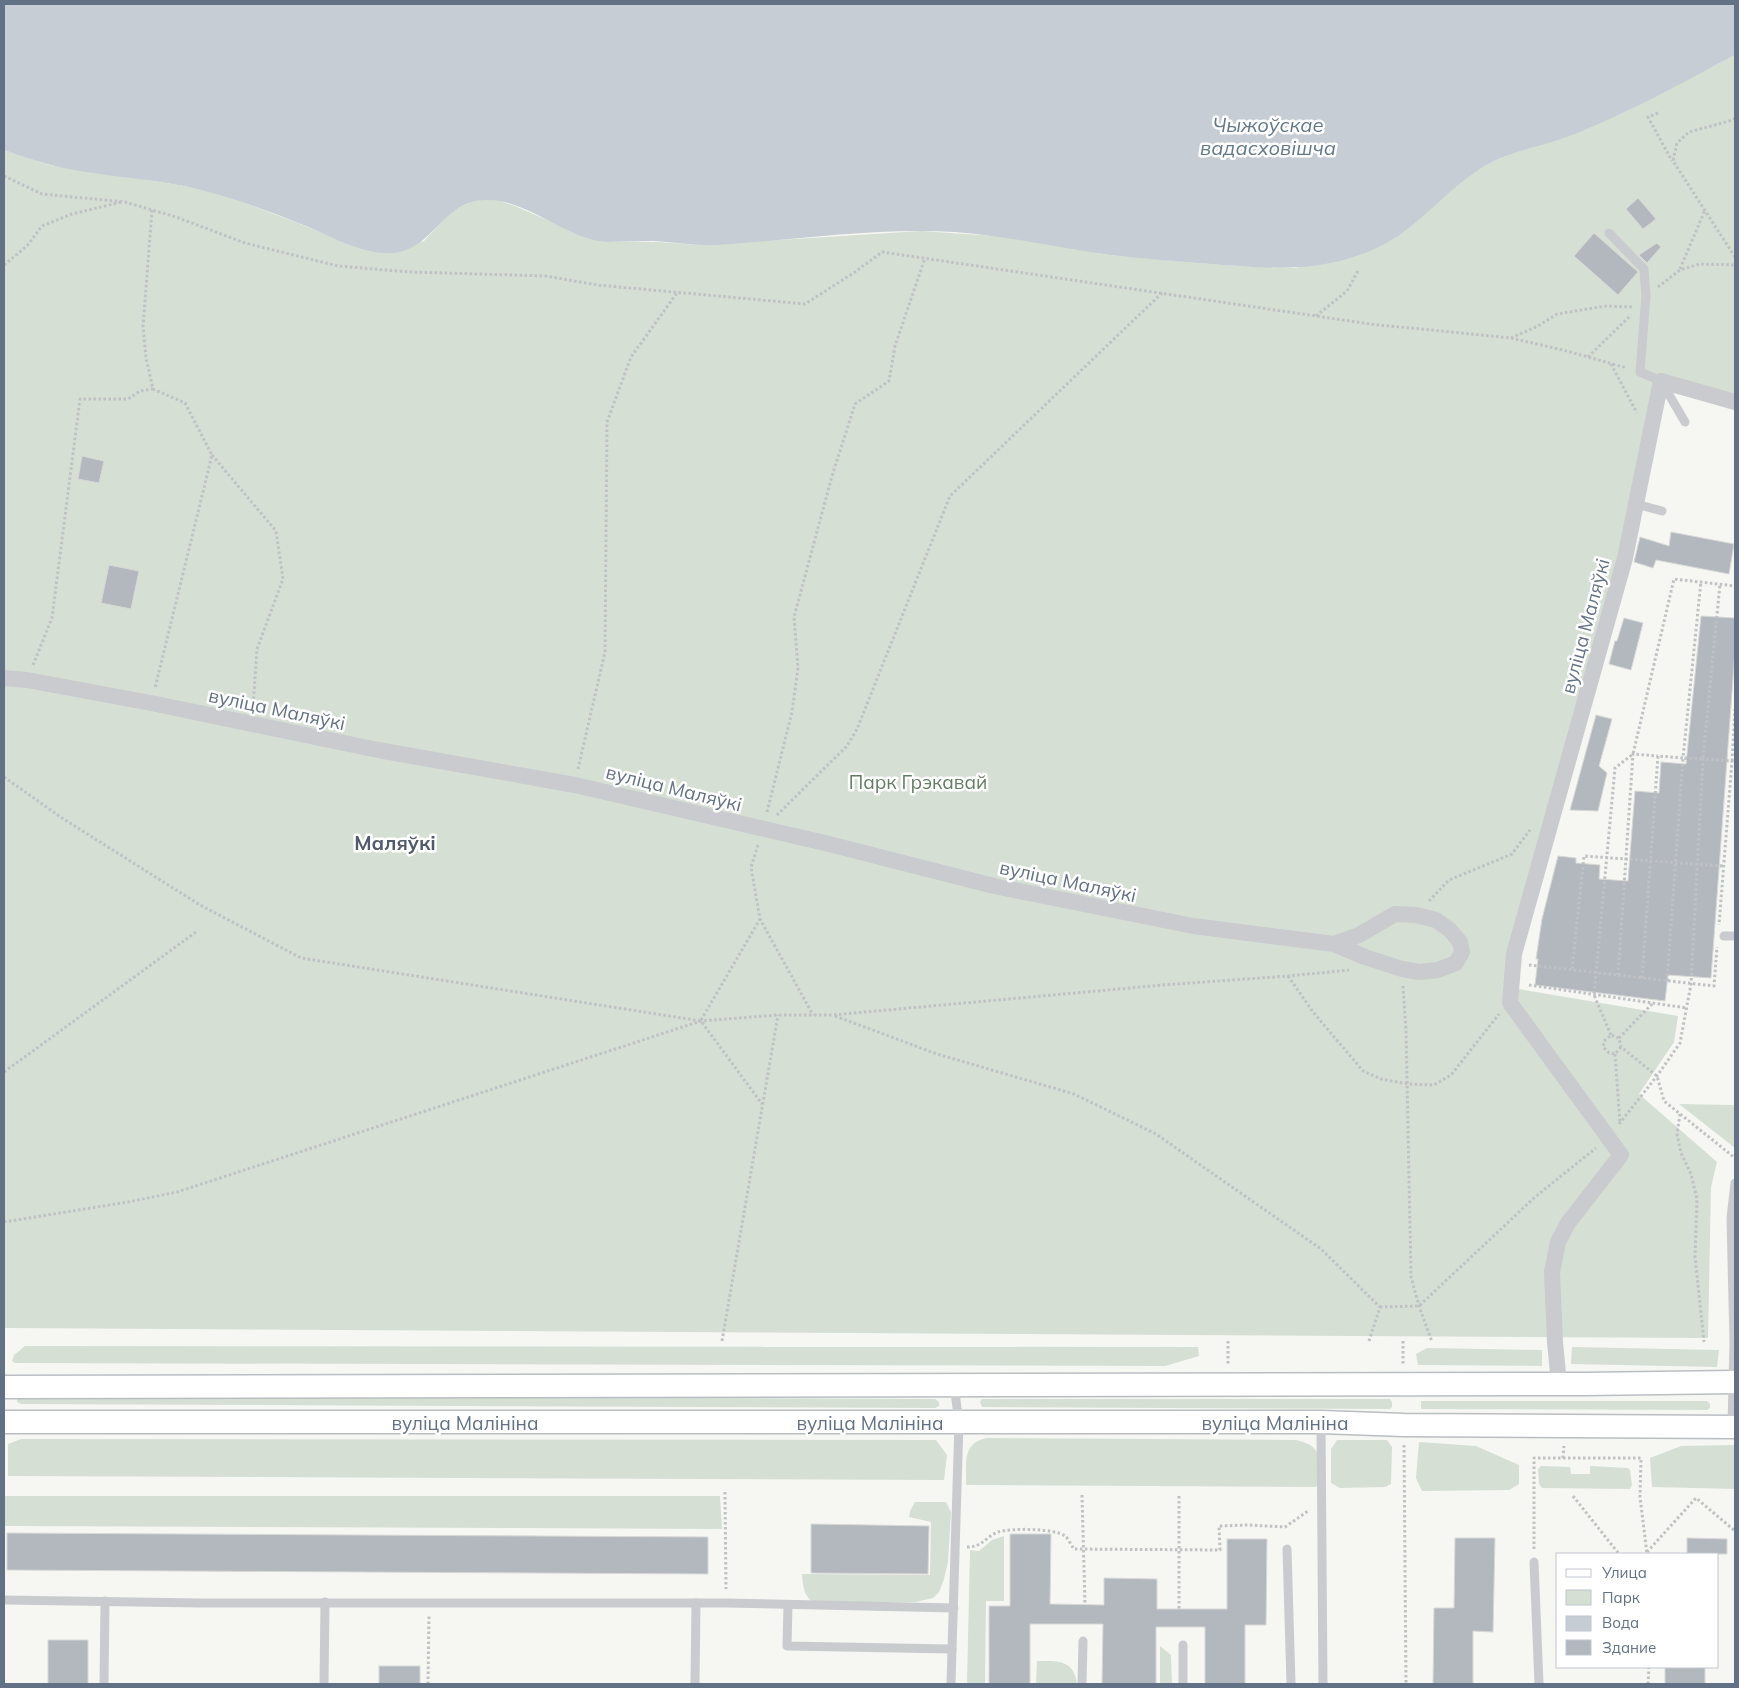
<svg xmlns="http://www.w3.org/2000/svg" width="1739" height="1688" viewBox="0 0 1739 1688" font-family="Mulish,sans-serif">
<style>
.green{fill:#d6dfd4}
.water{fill:#c6cdd4}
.building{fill:#b3b8bf;stroke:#d8d8d5}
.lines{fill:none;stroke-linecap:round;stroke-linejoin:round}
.secondary-casing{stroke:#babec3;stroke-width:25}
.path{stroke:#bfc1c4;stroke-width:3;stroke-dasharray:2.5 2.5;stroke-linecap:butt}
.lane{stroke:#c9cbcf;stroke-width:9}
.street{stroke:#c9cbcf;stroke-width:16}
.secondary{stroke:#fff;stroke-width:22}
.labels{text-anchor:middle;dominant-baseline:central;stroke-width:5;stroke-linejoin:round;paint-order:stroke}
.street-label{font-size:19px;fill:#637186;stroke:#fff}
.park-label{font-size:19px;fill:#637d63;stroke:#fff}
.water-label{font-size:20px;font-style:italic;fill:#63798a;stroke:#fff}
.neighbourhood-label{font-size:20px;font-weight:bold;fill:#525b6b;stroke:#fff}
</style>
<rect width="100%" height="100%" fill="#f6f7f3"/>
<!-- green -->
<g class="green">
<polygon points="1735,55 1735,395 1669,375 1512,988 1678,1016 1674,1042 1639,1094 1717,1162 1711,1187 1708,1338 4,1328 4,150 49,165 179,185 207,191 234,199 295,222 357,247 375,251 424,241 446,217 458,208 471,202 485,199 500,201 515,206 588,238 609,242 659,242 698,245 921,231 996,236 1109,255 1152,259 1236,266 1296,268 1396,237 1470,175 1490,163 1510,154 1560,139 1625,112"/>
<polygon points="1679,1104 1735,1105 1735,1148"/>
<polygon points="25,1346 1198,1347 1199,1356 1165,1366 15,1363 12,1361 14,1355"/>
<polygon points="1572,1347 1719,1350 1717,1367 1571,1364"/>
<polygon points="1427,1348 1542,1350 1542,1366 1418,1365 1416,1354"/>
<polygon points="22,1395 935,1399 939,1402 939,1406 935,1408 21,1404 17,1402 17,1397"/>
<polygon points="982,1399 1390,1399 1392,1402 1392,1407 1390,1409 982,1407 980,1402"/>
<polygon points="1421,1401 1707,1401 1710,1404 1710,1408 1707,1410 1421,1409"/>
<path d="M987,1438L1296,1440C1323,1446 1320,1459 1320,1482L1316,1487L966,1485C967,1464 961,1443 987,1438Z"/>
<polygon points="21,1439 936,1440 947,1455 944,1480 8,1476 8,1444"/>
<polygon points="1337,1440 1387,1440 1392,1447 1391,1484 1385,1487 1340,1488 1331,1483 1331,1449"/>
<polygon points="1419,1442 1476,1446 1519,1465 1519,1484 1509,1490 1422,1491 1416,1478"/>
<polygon points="1735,1445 1735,1489 1652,1487 1650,1458 1681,1446"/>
<polygon points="1541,1466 1570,1467 1571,1474 1590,1474 1590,1466 1628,1468 1630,1470 1632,1485 1630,1489 1542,1488 1539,1484 1538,1469"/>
<polygon points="4,1496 720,1496 722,1529 4,1526"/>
<path d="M915,1502H946L951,1512L948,1562L944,1579L939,1592L933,1598L916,1602H813C803,1595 803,1585 802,1574L930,1575L931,1522L909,1517L910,1511Z"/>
<polygon points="1004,1536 1004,1601 986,1601 985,1684 967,1684 970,1550 979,1551 992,1540"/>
<polygon points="1160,1646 1171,1655 1172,1684 1160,1684"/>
<path d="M1037,1661C1057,1661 1074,1659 1077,1684H1036Z"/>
</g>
<!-- water -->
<path class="water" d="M4,4H1735V55C1689,79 1643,105 1596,125C1584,130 1573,135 1561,139C1538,147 1514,151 1492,162C1456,181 1431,213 1398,236C1378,249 1353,259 1330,263C1291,271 1250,267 1211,264C1177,261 1144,259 1110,255C1058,248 1008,236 955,232C876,227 796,240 717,245C695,246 674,242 653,241C637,241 622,242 607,242C565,239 528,199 486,200C443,200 433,250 393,253C363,255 333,237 306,226C266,210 226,195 184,186C139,177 92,176 47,164C33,160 18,155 4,150Z"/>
<!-- building -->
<g class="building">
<polygon points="1638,198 1656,219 1643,229 1626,209"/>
<polygon points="1594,233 1638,272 1618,295 1574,256"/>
<polygon points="1657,243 1661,247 1647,263 1639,255"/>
<polygon points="82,456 104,461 99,483 78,479"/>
<polygon points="1671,532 1734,544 1729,574 1656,560 1653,568 1634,562 1640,537 1669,546"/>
<polygon points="109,565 139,571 131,609 101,603"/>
<polygon points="1701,616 1735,618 1735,651 1711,978 1668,975 1665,1001 1535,985 1538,959 1536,959 1542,919 1558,856 1576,858 1576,863 1600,865 1599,879 1628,881 1635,791 1659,793 1661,762 1686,764"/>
<polygon points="1624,618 1643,623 1631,670 1609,664 1615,641 1617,641"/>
<polygon points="1596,715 1612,719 1599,766 1607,773 1598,811 1570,810"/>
<polygon points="811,1524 929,1526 928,1574 811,1573"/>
<polygon points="7,1533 708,1537 708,1574 7,1570"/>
<polygon points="1010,1534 1051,1534 1050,1604 1104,1605 1104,1578 1157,1579 1157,1609 1227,1609 1227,1539 1267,1539 1266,1625 1245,1625 1245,1684 1205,1684 1205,1627 1156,1627 1156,1684 1102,1684 1103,1624 1030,1624 1030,1684 989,1684 989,1606 1010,1606"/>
<polygon points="1455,1538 1495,1538 1493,1632 1473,1631 1473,1684 1433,1684 1434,1608 1454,1608"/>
<polygon points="1687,1538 1727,1539 1727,1554 1687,1554"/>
<rect x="48" y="1640" width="40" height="44"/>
<rect x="379" y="1666" width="41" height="18"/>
<rect x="1665" y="1667" width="40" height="17"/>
</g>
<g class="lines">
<!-- secondary casing -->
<g class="secondary-casing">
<g id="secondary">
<polyline points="4,1387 1584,1384 1735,1382"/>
<polyline points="4,1422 1321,1422 1404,1425 1735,1427"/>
</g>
</g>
<!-- path -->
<g class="path">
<polyline points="1658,113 1648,117 1672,161"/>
<polyline points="1735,118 1733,120 1689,132 1677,143 1673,161 1735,257"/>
<polyline points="4,176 42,194 125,202 176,217 245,243 338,266 410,272 546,276 597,285 805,304 855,272 882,252 1370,324 1511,338 1563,350 1627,368"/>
<polyline points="152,210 143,327 146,358 153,389 185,403 212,455 155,688"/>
<polyline points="4,265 27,246 42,226 72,214 122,202"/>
<polyline points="1680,269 1705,210"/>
<polyline points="1658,287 1680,270 1699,264 1735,265"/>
<polyline points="1316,316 1347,291 1358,271"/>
<polyline points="1511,338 1538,326 1557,314 1606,306 1633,307"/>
<polyline points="1588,357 1631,315"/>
<polyline points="1611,364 1637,413"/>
<polyline points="212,455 276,531 283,579 257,649 253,708"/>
<polyline points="33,665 52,618 80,399 128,399 140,391 153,389"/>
<polyline points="1732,761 1735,709"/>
<polyline points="578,769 605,652 607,422 631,357 677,293"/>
<polyline points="4,777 62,818 200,905 301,958 701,1021 762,1104"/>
<polyline points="767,812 792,712 798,668 794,617 832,476 855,404 889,381 895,346 925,258"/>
<polyline points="777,815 847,746 857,729 950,496 1162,293"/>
<polyline points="758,845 751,867 760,919 813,1015"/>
<polyline points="1429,901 1449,880 1512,854 1530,830"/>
<polyline points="1529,965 1714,986 1717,947"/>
<polyline points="1572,969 1584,856 1723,866"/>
<polyline points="1618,975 1633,754 1658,756"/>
<polyline points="1288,976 1313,1012 1363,1071 1381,1079 1408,1084 1434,1085 1451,1075 1499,1014"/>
<polyline points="1642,978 1658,756 1683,758 1701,581"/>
<polyline points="1667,981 1683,758 1703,759 1720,584"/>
<polyline points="1529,985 1687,1008"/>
<polyline points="1403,986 1406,1030 1411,1277 1419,1306 1432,1342"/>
<polyline points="835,1016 937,1054 1074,1094 1156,1134 1321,1249 1380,1307 1369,1341"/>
<polyline points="701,1020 760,919"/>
<polyline points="1611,1035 1594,995 1615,768 1633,754 1674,579 1735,586"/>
<polyline points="1619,1038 1653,1003"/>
<polyline points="1621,1047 1615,1054 1609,1053 1603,1047 1604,1041 1611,1035 1619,1038 1621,1047 1657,1076 1664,1101 1735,1158"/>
<polyline points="1615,1054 1620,1123"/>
<polyline points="4,1072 196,932"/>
<polyline points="1680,1114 1677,1134 1681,1153 1691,1174 1697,1199 1695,1256 1704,1342"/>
<polyline points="1619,1124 1657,1076 1680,1043 1691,984 1703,759 1732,761 1719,925"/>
<polyline points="4,1222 128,1202 177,1192 701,1021 778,1015 832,1015 1163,985 1288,976 1349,970"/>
<polyline points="1380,1307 1419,1306 1535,1197 1596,1148"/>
<polyline points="722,1341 778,1015"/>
<polyline points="1228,1341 1228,1365"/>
<polyline points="1403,1341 1403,1365"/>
<polyline points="1404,1445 1406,1684"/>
<polyline points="1563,1458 1564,1446"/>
<polyline points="725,1492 726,1589"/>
<polyline points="1082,1495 1085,1605"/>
<polyline points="1179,1496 1179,1609"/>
<polyline points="1573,1496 1619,1554"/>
<path d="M967,1547C983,1547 985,1537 998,1532C1011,1528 1054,1528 1065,1536C1068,1538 1071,1545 1074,1549L1220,1550L1219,1526L1248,1525L1285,1527L1308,1511"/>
<polyline points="1534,1549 1534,1458 1641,1458 1640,1497 1647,1554"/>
<polyline points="1647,1552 1696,1498 1735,1531"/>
<polyline points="428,1684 429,1615"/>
<polyline points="1648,1684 1649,1667"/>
</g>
<!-- lane -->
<g class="lane">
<polyline points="1609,233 1644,269 1646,296 1640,372 1661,381 1685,422"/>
<polyline points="1636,504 1662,511"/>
<polyline points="1724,936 1735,936"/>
<polyline points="1321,1423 1323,1684"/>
<polyline points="1732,1426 1734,1342 1731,1218 1735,1183"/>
<polyline points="1287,1549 1291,1684"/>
<polyline points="1534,1562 1539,1684"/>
<polyline points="4,1600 200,1603 726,1603 954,1608"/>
<polyline points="788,1605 787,1646 952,1649 959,1423 954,1385"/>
<polyline points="104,1684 105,1601"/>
<polyline points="324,1684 325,1602"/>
<polyline points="695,1684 696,1603"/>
<polyline points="951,1684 952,1649"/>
<polyline points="1082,1684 1083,1641"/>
<polyline points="1183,1684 1183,1645"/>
</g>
<!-- street -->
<g class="street">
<polyline points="4,678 27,680 151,703 378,750 575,785 825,843 994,886 1193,926 1334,944 1365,957 1402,969 1419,972 1438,970 1456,963 1462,952 1460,942 1450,930 1436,920 1416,915 1395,914 1359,935 1334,944"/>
<polyline points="1559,1384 1555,1342 1552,1272 1558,1242 1568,1223 1621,1155 1510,1003 1514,954 1625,558 1661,381 1735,402"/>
</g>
<!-- secondary -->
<use href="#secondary" class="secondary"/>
</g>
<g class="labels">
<!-- street labels -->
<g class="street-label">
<text transform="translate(1585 626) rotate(-75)">вуліца Маляўкі</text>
<text transform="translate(277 709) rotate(12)">вуліца Маляўкі</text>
<text transform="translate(674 788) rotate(14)">вуліца Маляўкі</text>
<text transform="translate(1068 881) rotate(12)">вуліца Маляўкі</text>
<text x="465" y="1423">вуліца Малініна</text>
<text x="870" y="1423">вуліца Малініна</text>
<text x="1275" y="1423">вуліца Малініна</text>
</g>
<!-- park labels -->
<g class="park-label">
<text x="918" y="782">Парк Грэкавай</text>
</g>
<!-- water labels -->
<g class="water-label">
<text x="1268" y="124">Чыжоўскае<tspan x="1268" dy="23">вадасховішча</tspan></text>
</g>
<!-- neighbourhood labels -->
<g class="neighbourhood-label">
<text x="395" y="842">Маляўкі</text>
</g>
</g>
<!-- border -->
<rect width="1739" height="1688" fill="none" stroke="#637186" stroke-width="10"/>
<!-- legend -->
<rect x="1556" y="1553" width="162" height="115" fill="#ffffff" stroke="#c1c6cf"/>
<rect x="1566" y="1569" width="25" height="8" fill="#ffffff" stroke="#c1c6cf"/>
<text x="1602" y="1578" font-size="15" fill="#637186">Улица</text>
<rect x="1566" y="1590" width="25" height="15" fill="#d6dfd4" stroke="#c1c6cf"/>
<text x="1602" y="1603" font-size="15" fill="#637186">Парк</text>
<rect x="1566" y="1616" width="25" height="15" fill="#c6cdd4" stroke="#c1c6cf"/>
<text x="1602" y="1628" font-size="15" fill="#637186">Вода</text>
<rect x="1566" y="1640" width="25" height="15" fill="#b3b8bf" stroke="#c1c6cf"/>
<text x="1602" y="1653" font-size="15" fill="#637186">Здание</text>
</svg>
